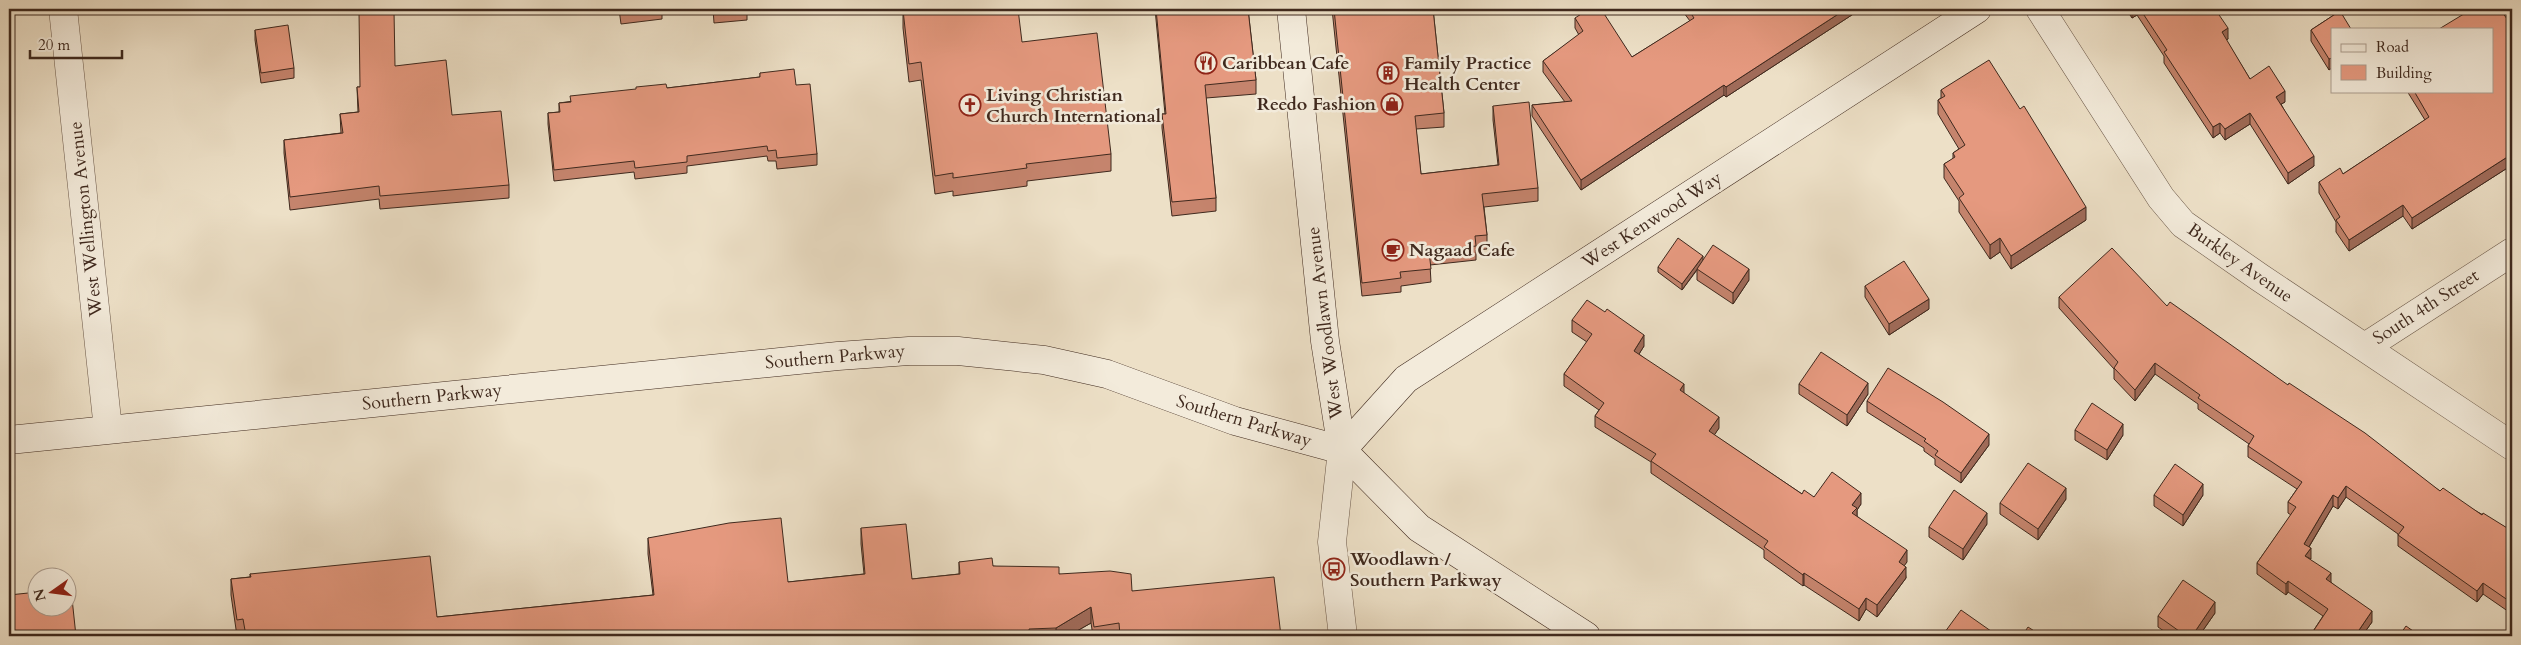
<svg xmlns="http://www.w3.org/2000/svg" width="2521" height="645" viewBox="0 0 2521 645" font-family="Cardo,serif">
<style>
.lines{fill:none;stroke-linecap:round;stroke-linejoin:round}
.street-casing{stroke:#6a5748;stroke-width:29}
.secondary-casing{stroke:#3f291e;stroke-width:29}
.street{stroke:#f3ebdb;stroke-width:28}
.secondary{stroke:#f3ebdb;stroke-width:28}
.wall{fill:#c5846d;stroke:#3f291e}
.shaded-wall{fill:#a06b59;stroke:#3f291e}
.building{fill:#e5997f;stroke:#3f291e}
.labels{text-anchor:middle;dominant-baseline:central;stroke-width:5;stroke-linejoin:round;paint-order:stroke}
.poi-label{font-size:18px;font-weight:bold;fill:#3f291e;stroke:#f3ebdb;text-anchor:start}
.street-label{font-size:18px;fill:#3f291e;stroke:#f3ebdb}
</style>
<rect width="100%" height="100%" fill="#ede0c7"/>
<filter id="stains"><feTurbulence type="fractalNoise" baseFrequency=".004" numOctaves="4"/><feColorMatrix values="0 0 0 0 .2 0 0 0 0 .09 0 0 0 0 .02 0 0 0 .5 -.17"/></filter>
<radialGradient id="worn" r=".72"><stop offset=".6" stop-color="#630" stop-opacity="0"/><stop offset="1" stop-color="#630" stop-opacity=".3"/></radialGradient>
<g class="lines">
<!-- street casing -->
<g class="street-casing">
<g id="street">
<polyline points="63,9 108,429"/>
<polyline points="2040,9 2161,198 2183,224 2259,277 2512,446"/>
<polyline points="2365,347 2512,252"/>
<polyline points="1342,450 1332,542 1343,636"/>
</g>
</g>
<!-- secondary casing -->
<g class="secondary-casing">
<g id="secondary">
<polyline points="1291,9 1325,341 1342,450"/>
<polyline points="9,440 838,356 909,351 958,351 1044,360 1107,374 1235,421 1342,450 1419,528 1586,636"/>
<polyline points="1342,450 1406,379 1977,9"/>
</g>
</g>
<!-- street -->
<use href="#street" class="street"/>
<!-- secondary -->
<use href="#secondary" class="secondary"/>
</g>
<!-- wall -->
<g class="wall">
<polygon points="619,9 662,9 662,19 621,24"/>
<polygon points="713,9 747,9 747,20 714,23"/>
<polygon points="1155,9 1248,9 1256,80 1256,94 1206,98 1216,198 1216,211 1172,216 1162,128 1162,114 1165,114"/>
<polygon points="1332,9 1433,9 1444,113 1444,127 1416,129 1421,174 1498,165 1493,120 1493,106 1538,188 1538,201 1484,207 1487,235 1487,249 1476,250 1476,260 1430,265 1431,282 1401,286 1401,292 1362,296"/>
<polygon points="1681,9 1861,9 1726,97 1724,95 1581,190 1532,116 1532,105 1565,102 1543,72 1543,61 1579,35 1575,28 1575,18 1632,57 1690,21"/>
<polygon points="2126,9 2215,9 2228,39 2226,40 2250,79 2285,102 2281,104 2314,166 2288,184 2250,124 2225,140 2220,133 2213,138 2164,63 2164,56 2137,15 2132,18"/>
<polygon points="903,10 1022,42 1111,154 1111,171 1027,181 1027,186 953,196 953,191 935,194 921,80 909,82 903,28"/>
<polygon points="2340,11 2329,70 2311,41 2311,30"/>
<polygon points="2512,26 2512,165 2412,229 2403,216 2349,251 2336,232 2336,222 2319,193 2319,182 2343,174 2425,120 2407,91 2492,91"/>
<polygon points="255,30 294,68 294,78 261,83 255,40"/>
<polygon points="395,66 452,115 509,185 509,198 380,209 379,199 290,210 284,153 284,140 341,133 340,114 358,112 357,87 360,87"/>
<polygon points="760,73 796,85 817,154 817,165 777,169 776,161 768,161 767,156 687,166 687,173 635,179 634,172 554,181 548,124 548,113 559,112 559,103 667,88 760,77"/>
<polygon points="1941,90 2086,220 2011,269 2000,252 1990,259 1959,212 1959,201 1944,178 1944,164 1953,159 1953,153 1959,149 1938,114 1938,100 1941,98"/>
<polygon points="1703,260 1749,280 1733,304 1697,280 1697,270 1682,290 1658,272 1658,267"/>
<polygon points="1865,286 1929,309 1889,335 1865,297"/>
<polygon points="2059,297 2167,306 2440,491 2512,531 2512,614 2483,594 2477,602 2398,546 2398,534 2346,497 2338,509 2333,506 2309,547 2310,559 2331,582 2372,622 2362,636 2310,636 2323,616 2288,592 2286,595 2257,574 2257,563 2291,515 2288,513 2288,502 2297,489 2248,457 2248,446 2249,444 2198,409 2198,404 2155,374 2135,401 2114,379 2114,369 2059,308"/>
<polygon points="1572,320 1644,346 1639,354 1684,393 1719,428 1714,435 1802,494 1814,497 1861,504 1857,510 1857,516 1907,562 1904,565 1906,578 1877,617 1866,609 1859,621 1804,585 1803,586 1764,558 1764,550 1651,473 1651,462 1595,427 1595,416 1599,410 1564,386 1564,374 1587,342 1572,332"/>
<polygon points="1799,384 1868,394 1847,426 1799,394"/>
<polygon points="1867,401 1989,445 1961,483 1935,465 1935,459 1924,451 1924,448 1867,412"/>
<polygon points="2075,430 2123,435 2107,460 2075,440"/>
<polygon points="2154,495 2203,495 2183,526 2154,506"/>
<polygon points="2066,499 2038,540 2000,514 2000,503"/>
<polygon points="1987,524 1963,560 1929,537 1929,527"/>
<polygon points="861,528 912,579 959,574 959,562 1059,574 1132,591 1281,636 1093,636 1091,623 1068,636 243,636 243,635 237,636 231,595 231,579 250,577 250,574 437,617 653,595 648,554 648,538 788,582 864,574 861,544"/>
<polygon points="2215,613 2199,636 2171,636 2158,627 2158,616"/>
</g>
<!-- shaded-wall -->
<g class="shaded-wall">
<polygon points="1846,9 1861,9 1726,97 1726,87"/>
<polygon points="2132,9 2137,9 2137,15 2132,18"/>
<polygon points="2228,28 2228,39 2222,43 2222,32"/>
<polygon points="2332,58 2332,68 2329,70 2329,59"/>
<polygon points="1724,85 1724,95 1581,190 1581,180"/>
<polygon points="2285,91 2285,102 2276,107 2276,97"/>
<polygon points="2250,113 2250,124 2225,140 2225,129"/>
<polygon points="2220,123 2220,133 2213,138 2213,127"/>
<polygon points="2512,154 2512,165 2412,229 2412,218"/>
<polygon points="2314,156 2314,166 2288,184 2288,173"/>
<polygon points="2403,205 2403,216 2349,251 2349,240"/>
<polygon points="2086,207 2086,220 2011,269 2011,256"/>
<polygon points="2000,238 2000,252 1990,259 1990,245"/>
<polygon points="1703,256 1703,261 1682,290 1682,284"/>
<polygon points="1749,269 1749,280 1733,304 1733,293"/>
<polygon points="1929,299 1929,309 1889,335 1889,324"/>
<polygon points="1644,335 1644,346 1634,362 1634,351"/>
<polygon points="2155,363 2155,374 2135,401 2135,390"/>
<polygon points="1868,383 1868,394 1847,426 1847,415"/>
<polygon points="1684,384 1684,396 1680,390"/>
<polygon points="1719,417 1719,428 1709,443 1709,431"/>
<polygon points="2123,424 2123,435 2107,460 2107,450"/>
<polygon points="1989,434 1989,445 1961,483 1961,473"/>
<polygon points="2203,484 2203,495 2183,526 2183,515"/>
<polygon points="2346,486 2346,497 2338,509 2338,498"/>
<polygon points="2066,488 2066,499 2038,540 2038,529"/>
<polygon points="1861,493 1861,504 1857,510 1857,519 1852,525 1852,505"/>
<polygon points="2333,495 2333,506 2304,555 2304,544"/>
<polygon points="1987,513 1987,524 1963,560 1963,549"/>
<polygon points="2311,548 2311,559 2305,556"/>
<polygon points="1907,550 1907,562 1899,573 1899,562"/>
<polygon points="1906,567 1906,578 1877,617 1877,605"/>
<polygon points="1804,573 1804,585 1803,586 1803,575"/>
<polygon points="2331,573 2331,584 2326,579"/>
<polygon points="2288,581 2288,592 2286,595 2286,584"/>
<polygon points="2483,583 2483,594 2477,602 2477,591"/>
<polygon points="1866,598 1866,609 1859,621 1859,609"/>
<polygon points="2215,602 2215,613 2199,636 2192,636"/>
<polygon points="1091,607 1091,623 1068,636 1056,636 1056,628"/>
<polygon points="2372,611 2372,622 2362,636 2355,636"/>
</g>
<!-- building -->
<g class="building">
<polygon points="620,9 662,9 621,13"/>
<polygon points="714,9 747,9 714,13"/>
<polygon points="913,9 1018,9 1022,42 1097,33 1111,154 1026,164 1027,168 953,178 953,173 935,176 921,62 909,64 903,10"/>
<polygon points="1156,9 1248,9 1256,80 1205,85 1216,198 1172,202 1162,114 1166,114"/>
<polygon points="1334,9 1433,9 1444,113 1415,116 1421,174 1499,165 1493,106 1529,102 1538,188 1482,194 1487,235 1475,236 1476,246 1429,251 1431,269 1400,272 1401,278 1362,283"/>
<polygon points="1589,9 1601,9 1632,57 1694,18 1688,9 1846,9 1726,87 1724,85 1581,180 1532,105 1572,101 1543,61 1583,31 1575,18"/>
<polygon points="2140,9 2215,9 2228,28 2222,32 2250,79 2269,66 2285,91 2276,97 2314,156 2288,173 2250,113 2225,129 2220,123 2213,127 2164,52 2167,50"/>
<polygon points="2472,9 2500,9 2512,26 2512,154 2412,218 2403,205 2349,240 2336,220 2340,217 2319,182 2340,168 2343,174 2429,117 2414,91 2492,91 2492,29 2439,29"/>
<polygon points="394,11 395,66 446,60 452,115 501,111 509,185 380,196 379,186 290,197 284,140 343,133 340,114 359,112 357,87 360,87 359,12"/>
<polygon points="2340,11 2351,29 2332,29 2332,58 2329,59 2311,30"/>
<polygon points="288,25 294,68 261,73 255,30"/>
<polygon points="1989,60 2020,109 2024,106 2086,207 2011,256 2000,238 1990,245 1959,198 1964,194 1944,164 1955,157 1953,153 1965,145 1938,100 1945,96 1941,90"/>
<polygon points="794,69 796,85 810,84 817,154 777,158 776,150 768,151 767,146 687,156 687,162 635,168 634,161 554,170 548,113 560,112 559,103 571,102 570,96 636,89 636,87 666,84 667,88 760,77 760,73"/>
<polygon points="1678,238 1703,256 1682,284 1658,267"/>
<polygon points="1713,245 1749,269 1733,293 1697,269"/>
<polygon points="2112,248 2167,306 2170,302 2288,385 2289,383 2365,433 2440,491 2443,488 2482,515 2483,513 2512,531 2510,534 2512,536 2512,603 2483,583 2477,591 2398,535 2404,527 2346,486 2338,498 2333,495 2304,544 2311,548 2305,556 2331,573 2326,579 2372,611 2355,636 2310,636 2328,609 2288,581 2286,584 2257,563 2296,507 2288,502 2302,482 2248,446 2254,436 2198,398 2200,395 2155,363 2135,390 2114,368 2118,362 2059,297"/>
<polygon points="1904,261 1929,299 1889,324 1865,286"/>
<polygon points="1587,300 1605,312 1607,309 1644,335 1634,351 1684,384 1680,390 1719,417 1709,431 1802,494 1804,490 1814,497 1832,472 1861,493 1852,505 1857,508 1852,513 1907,550 1899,562 1906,567 1877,605 1866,598 1859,609 1804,573 1803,575 1764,547 1768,541 1651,461 1656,454 1595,416 1604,403 1564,374 1592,334 1572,320"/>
<polygon points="1821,352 1868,383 1847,415 1799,384"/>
<polygon points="1888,368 1943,402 1989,434 1961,473 1935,455 1938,451 1924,441 1926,439 1867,401"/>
<polygon points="2092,403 2123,424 2107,450 2075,430"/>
<polygon points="2028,463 2066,488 2038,529 2000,503"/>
<polygon points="2175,464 2203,484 2183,515 2154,495"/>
<polygon points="1954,490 1987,513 1963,549 1929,527"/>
<polygon points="781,518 788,582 865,574 861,528 906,524 912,579 960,574 959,562 992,558 993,566 1059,567 1059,574 1110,571 1131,574 1132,591 1274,577 1281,636 1120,636 1119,623 1094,627 1091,607 1056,628 1029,629 1030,636 246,636 243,619 237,620 231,579 251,577 250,574 430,556 437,617 654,595 648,538 729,523"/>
<polygon points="2183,580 2215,602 2192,636 2186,636 2158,616"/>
<polygon points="68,589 71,589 76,636 9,636 9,595 38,592 38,608 68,608"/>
<polygon points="1961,610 1998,636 1942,636"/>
<polygon points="2406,626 2420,636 2399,636"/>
<polygon points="2028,627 2042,636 2022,636"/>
</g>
<!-- icons -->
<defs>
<g id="restaurant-ring" transform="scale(1.125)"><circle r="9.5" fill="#f3ebdb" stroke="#8f2418" stroke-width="1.5"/><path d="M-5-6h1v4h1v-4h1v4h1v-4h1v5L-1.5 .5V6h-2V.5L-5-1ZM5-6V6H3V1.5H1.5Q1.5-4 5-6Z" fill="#8f2418"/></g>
<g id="building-ring" transform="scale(1.125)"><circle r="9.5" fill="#f3ebdb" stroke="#8f2418" stroke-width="1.5"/><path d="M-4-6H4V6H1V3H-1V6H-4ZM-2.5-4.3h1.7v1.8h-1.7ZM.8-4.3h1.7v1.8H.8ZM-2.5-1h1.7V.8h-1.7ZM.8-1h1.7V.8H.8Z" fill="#8f2418"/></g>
<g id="shop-ring" transform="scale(1.125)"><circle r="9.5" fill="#f3ebdb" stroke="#8f2418" stroke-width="1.5"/><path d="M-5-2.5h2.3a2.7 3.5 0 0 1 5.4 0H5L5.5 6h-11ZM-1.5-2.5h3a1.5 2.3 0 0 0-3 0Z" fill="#8f2418"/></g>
<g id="church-ring" transform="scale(1.125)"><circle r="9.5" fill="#f3ebdb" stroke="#8f2418" stroke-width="1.5"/><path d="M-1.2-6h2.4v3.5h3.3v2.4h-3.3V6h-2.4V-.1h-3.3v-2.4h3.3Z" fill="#8f2418"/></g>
<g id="cafe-ring" transform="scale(1.125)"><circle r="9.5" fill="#f3ebdb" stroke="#8f2418" stroke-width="1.5"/><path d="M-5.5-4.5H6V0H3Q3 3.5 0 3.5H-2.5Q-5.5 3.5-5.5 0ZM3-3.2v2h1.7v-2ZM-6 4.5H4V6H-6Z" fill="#8f2418"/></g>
<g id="bus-ring" transform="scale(1.125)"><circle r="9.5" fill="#f3ebdb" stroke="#8f2418" stroke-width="1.5"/><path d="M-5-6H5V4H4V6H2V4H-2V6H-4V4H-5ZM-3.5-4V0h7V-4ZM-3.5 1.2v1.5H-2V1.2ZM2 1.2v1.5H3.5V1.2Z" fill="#8f2418"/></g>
</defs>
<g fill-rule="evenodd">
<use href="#restaurant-ring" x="1206" y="63"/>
<use href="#building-ring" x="1388" y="73"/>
<use href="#shop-ring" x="1392" y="104"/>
<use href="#church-ring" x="970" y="105"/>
<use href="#cafe-ring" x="1393" y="250"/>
<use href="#bus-ring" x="1334" y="569"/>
</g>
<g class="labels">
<!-- poi labels -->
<g class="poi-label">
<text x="1222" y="63">Caribbean Cafe</text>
<text x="1404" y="63">Family Practice<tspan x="1404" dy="21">Health Center</tspan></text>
<text x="986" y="95">Living Christian<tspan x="986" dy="21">Church International</tspan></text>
<text x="1376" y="104" text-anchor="end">Reedo Fashion</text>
<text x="1409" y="250">Nagaad Cafe</text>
<text x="1350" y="559">Woodlawn /<tspan x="1350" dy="21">Southern Parkway</tspan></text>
</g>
<!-- street labels -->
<g class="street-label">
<text transform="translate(86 219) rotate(-96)">West Wellington Avenue</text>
<text transform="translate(1652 220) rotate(-33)">West Kenwood Way</text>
<text transform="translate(2240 263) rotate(35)">Burkley Avenue</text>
<text transform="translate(2426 307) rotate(-33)">South 4th Street</text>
<text transform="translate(1325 323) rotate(-97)">West Woodlawn Avenue</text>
<text transform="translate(835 357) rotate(-5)">Southern Parkway</text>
<text transform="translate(432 397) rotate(-6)">Southern Parkway</text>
<text transform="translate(1244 421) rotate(17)">Southern Parkway</text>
</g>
</g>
<!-- margin -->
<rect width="2521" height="645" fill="none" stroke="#ede0c7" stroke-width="30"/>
<rect x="10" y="10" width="2501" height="625" fill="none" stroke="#3f291e" stroke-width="2.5"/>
<rect x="15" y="15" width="2491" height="615" fill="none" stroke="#3f291e"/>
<!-- legend -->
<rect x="2331" y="28" width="162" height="65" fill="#f3ebdb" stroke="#ab9d8f"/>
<rect x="2341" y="44" width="25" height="8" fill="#f3ebdb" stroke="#ab9d8f"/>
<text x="2376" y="52" font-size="15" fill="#3f291e">Road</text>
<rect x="2341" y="65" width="25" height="15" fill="#e5997f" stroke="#ab9d8f"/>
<text x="2376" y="78" font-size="15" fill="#3f291e">Building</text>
<!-- north arrow -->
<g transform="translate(52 592) rotate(256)"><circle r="24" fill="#f3ebdb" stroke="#ab9d8f"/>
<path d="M0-4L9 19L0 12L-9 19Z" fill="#8f2418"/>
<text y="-8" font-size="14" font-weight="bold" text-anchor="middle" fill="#3f291e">N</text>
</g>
<!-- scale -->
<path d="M30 50v8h92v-8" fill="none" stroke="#3f291e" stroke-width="2.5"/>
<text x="38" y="50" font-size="15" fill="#3f291e" stroke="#f3ebdb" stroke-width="4" paint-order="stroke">20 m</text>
<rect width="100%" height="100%" filter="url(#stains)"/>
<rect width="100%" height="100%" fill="url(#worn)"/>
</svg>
